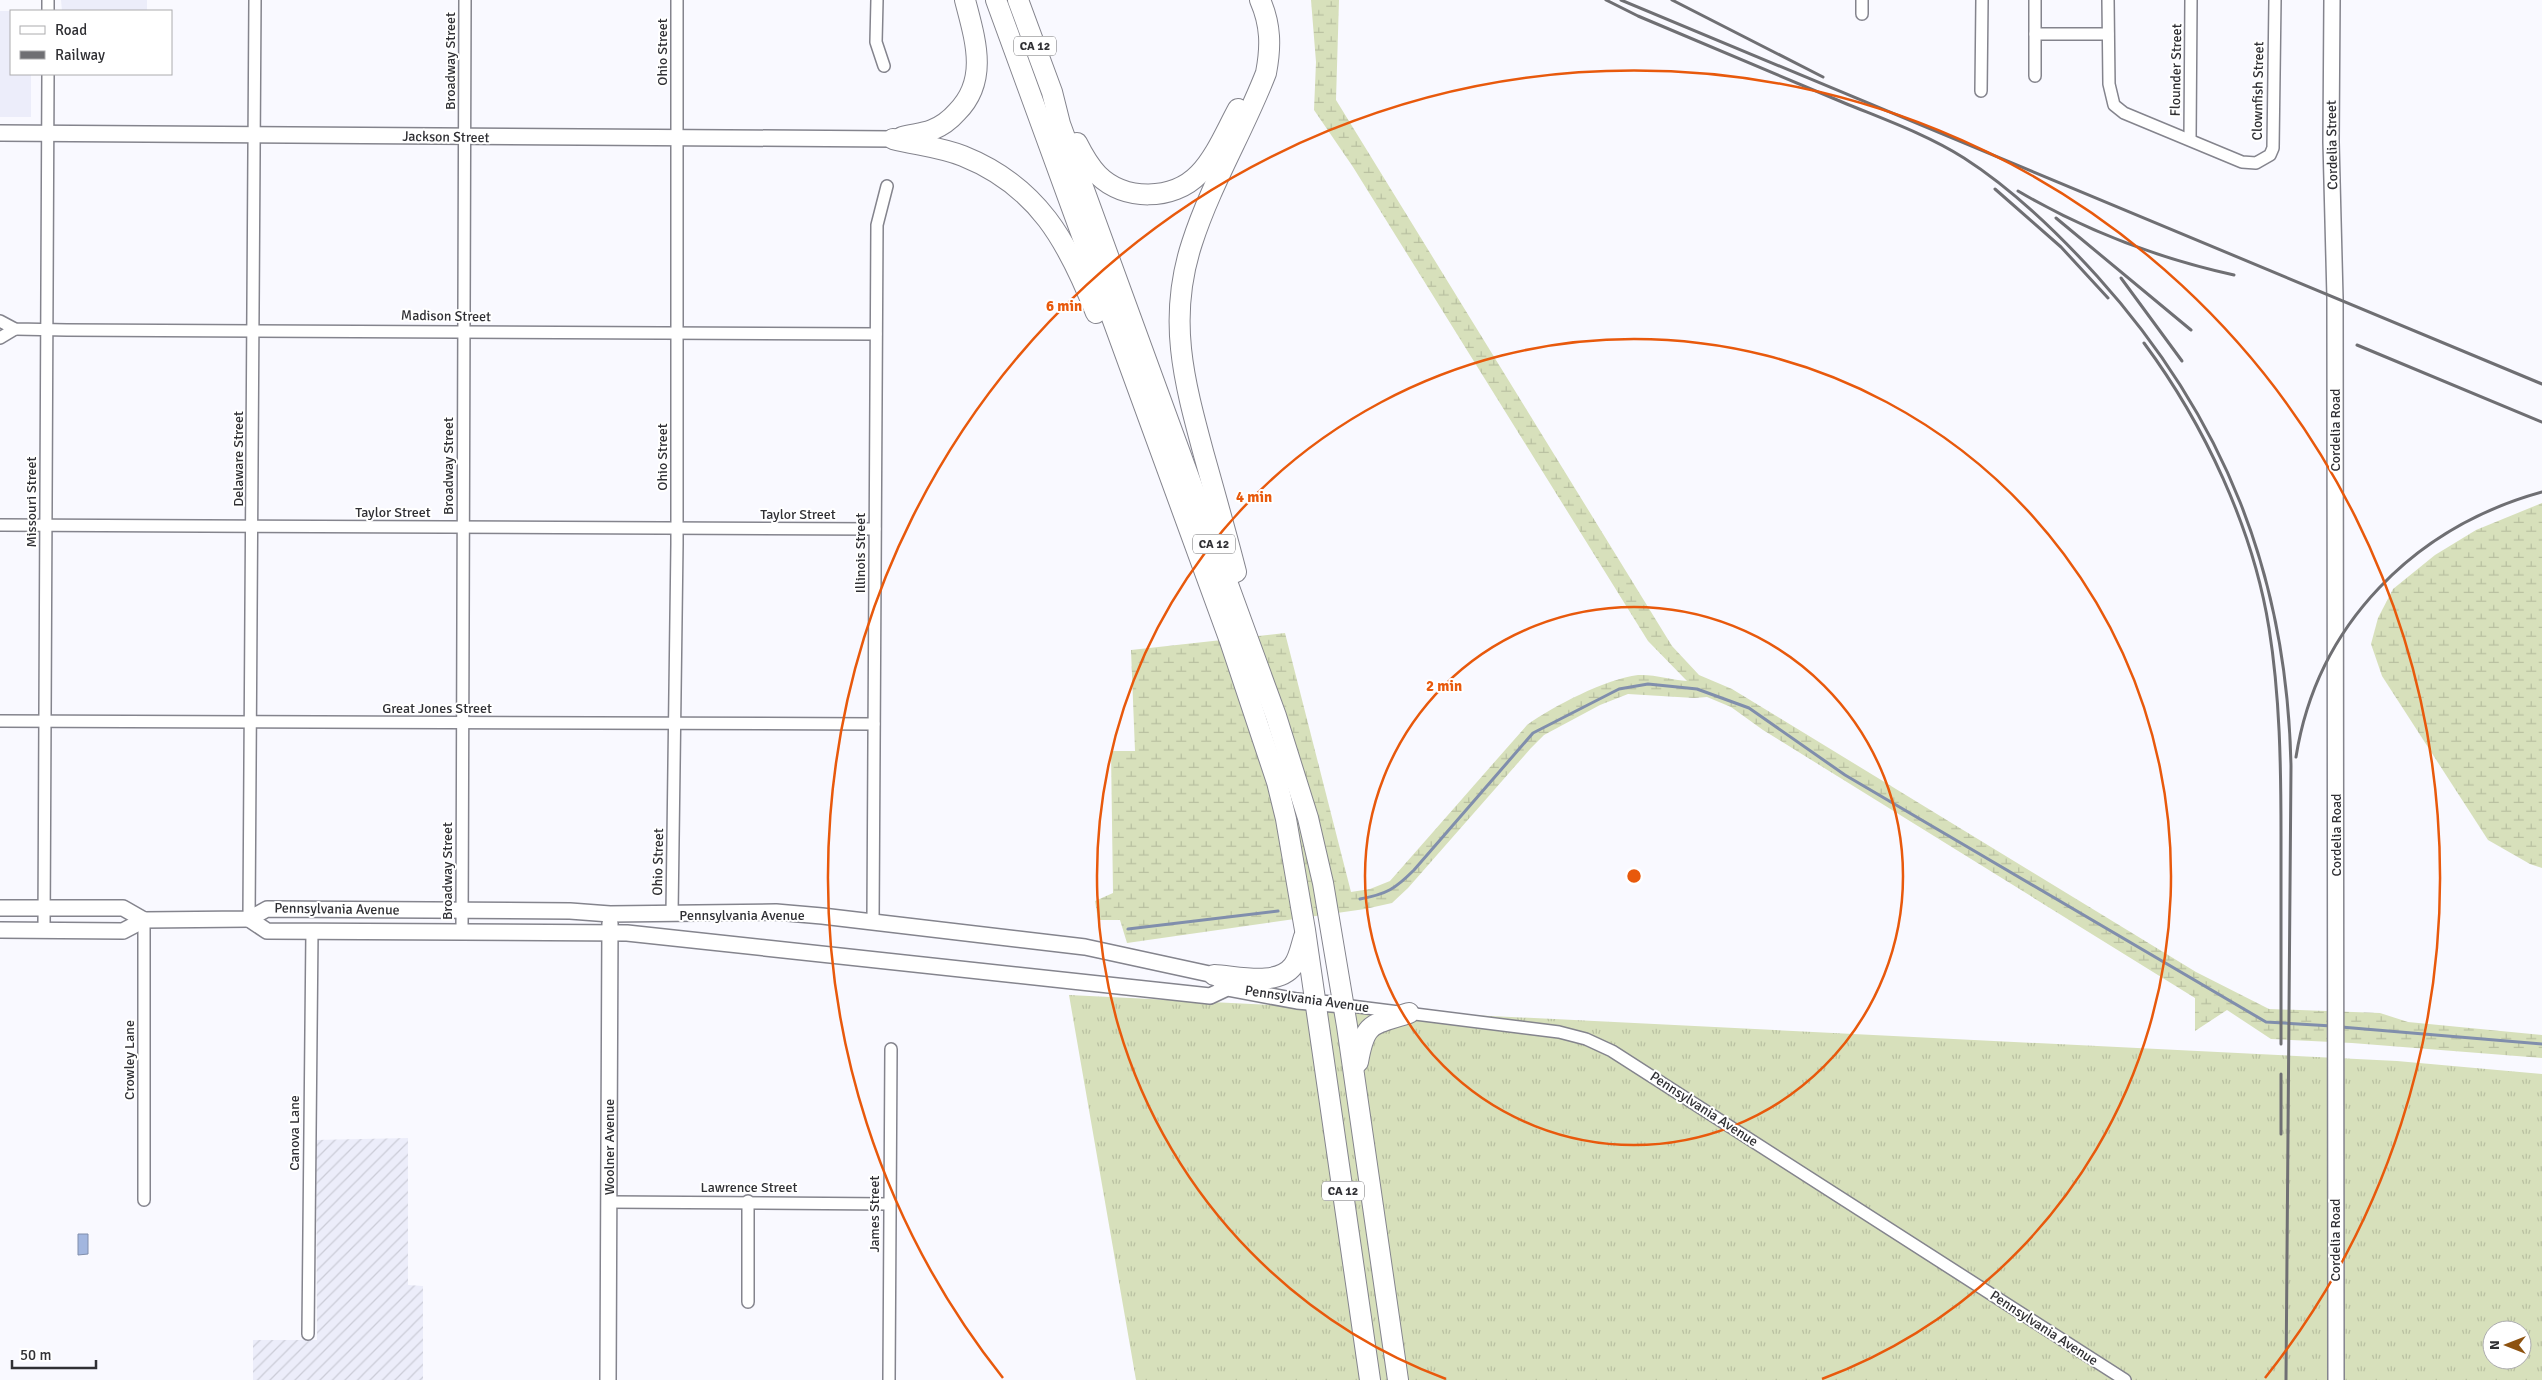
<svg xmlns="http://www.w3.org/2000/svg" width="2542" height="1380" viewBox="0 0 2542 1380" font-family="Signika,sans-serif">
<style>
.built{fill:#ecedfa}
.industrial{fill:url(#industrial-furrows)}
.grass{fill:url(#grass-tufts);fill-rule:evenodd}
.wetland{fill:url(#wetland-marsh)}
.water{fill:#a2b6df;stroke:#808eac}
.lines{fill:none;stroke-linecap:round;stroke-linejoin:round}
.stream{stroke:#808eac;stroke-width:3}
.street-casing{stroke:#84848d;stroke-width:14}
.secondary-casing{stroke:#84848d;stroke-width:18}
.highway-casing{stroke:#84848d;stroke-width:22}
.street{stroke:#fff;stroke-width:11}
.secondary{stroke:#fff;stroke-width:15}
.highway{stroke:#fff;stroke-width:20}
.rail{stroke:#6f6f73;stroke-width:3}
.ring{fill:none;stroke:#e8590c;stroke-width:2.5}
.labels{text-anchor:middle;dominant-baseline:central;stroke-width:4;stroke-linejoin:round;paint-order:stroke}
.shield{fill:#fff;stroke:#6e6e71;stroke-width:1}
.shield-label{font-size:12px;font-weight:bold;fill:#303034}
.street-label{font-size:14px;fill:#303034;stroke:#fff}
.centre{fill:#e8590c;stroke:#fff;stroke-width:2.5}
.ring-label{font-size:15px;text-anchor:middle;font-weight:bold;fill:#e8590c;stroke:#fff;stroke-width:4;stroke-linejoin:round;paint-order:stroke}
</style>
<defs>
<pattern id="industrial-furrows" width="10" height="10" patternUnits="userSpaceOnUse" patternTransform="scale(1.25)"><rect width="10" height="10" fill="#ecedfa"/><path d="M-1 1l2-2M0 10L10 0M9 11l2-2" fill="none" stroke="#cbccd7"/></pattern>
<pattern id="grass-tufts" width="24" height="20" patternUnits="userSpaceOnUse" patternTransform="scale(1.25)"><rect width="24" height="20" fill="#d7e0bb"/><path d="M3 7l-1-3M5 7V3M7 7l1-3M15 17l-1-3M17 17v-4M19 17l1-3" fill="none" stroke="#b9c0a1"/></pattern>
<pattern id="wetland-marsh" width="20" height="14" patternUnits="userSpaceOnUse" patternTransform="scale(1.25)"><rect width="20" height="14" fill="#d7e0bb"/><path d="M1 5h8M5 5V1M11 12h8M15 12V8" fill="none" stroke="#b9c0a1"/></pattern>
</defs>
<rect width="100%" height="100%" fill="#f9f9ff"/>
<!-- built -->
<g class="built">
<polygon points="61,0 147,0 147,11 62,11"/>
<polygon points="0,11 31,11 11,11 11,74 31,74 31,117 0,117"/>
</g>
<!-- industrial -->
<polygon class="industrial" points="408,1138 408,1285 423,1286 423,1380 253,1380 253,1340 317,1340 316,1140"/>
<!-- grass -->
<path class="grass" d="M1069,995L2397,1061L2542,1074V1380H1136ZM2492,1330H2522V1360H2492Z"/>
<!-- wetland -->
<g class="wetland">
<path d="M1311,0H1339L1336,100L1672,646L1699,675L1732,689L2196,972L2269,1009L2380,1013L2408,1022L2542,1035V1058L2352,1043L2271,1039L2227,1010L2195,1031V998L1763,730L1731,707L1707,697L1694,698L1628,694L1600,705L1544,735L1531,748L1408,888L1392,903L1365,909L1127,943L1120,920H1098L1095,901L1113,893L1111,751H1135L1131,650L1285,633L1351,892L1370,889L1390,881L1527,725C1553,706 1606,679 1638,675C1654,674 1672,680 1687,681L1648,641L1353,167L1314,110L1316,62Z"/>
<polygon points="2542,503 2542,868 2530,864 2488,840 2382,676 2371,644 2378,618 2393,589 2435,555 2476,530"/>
</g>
<!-- water -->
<polygon class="water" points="78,1234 88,1234 88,1254 78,1255"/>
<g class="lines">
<!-- stream -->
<g class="stream">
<path d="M1360,899C1387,894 1395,889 1414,870L1533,733L1619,689L1648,684L1697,689L1749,708L1845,775L2266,1022L2332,1026"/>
<polyline points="1128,929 1278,911"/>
<polyline points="2341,1027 2542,1044"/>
</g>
<!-- street casing -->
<g class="street-casing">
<g id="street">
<polyline points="877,0 876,42 884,66"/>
<polyline points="2035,0 2035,76"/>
<polyline points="2108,0 2109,84 2114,105 2124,113 2242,162 2256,163 2270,155 2273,148 2275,0"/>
<polyline points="48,11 48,0"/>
<polyline points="1862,14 1862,0"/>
<polyline points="2035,34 2108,34"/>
<polyline points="1981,91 1982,0"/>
<polyline points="2190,139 2191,0"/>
<polyline points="0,321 15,329 67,330 876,334"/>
<polyline points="0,338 15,329"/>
<polyline points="0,525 875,529"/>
<polyline points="0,721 874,724"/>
<polyline points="672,914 677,544 677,0"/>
<polyline points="249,919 255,0"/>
<polyline points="873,921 877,225 887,186"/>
<polyline points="44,930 48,74"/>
<polyline points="462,932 465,0"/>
<polyline points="1343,1005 1559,1032 1586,1039 1612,1051 2125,1380"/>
<polyline points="144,1200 144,920"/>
<polyline points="748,1201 748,1302"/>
<polyline points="609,1202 889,1204"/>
<polyline points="308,1334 312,931"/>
<polyline points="889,1380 891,1049"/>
</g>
</g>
<!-- secondary casing -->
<g class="secondary-casing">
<g id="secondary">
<polyline points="2332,0 2331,142 2335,298 2336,1380"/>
<polyline points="0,133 893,139"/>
<polyline points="0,908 123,908 144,920"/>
<polyline points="249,919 267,931 627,933 1210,996 1227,988 1297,1001 1343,1005"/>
<polyline points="0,930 123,931 144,920 249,919 267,909 570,911 610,914 776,912 822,916 1085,947 1214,975 1227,988"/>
<polyline points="608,1380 610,923"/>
</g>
</g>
<!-- highway casing -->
<g class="highway-casing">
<g id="highway">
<polyline points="996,0 1230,641 1277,782 1286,819 1305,930 1370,1380"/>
<polyline points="1018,0 1052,92 1060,124 1276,716 1308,818 1323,883 1347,1026 1398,1380"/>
<path d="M902,137C912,134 922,134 932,130C942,126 950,120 957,112C989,80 975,39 965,0"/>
<path d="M893,139C916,145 940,147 963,156C1038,186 1068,242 1096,313"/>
<path d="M1077,143C1083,155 1089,166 1098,175C1124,201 1173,201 1199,174C1216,156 1226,131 1238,109"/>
<path d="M1236,572C1226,533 1215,494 1204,455C1184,381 1167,319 1192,243C1211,184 1244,130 1266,73C1271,47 1271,25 1260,0"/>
<path d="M1214,975C1237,976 1277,987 1293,966C1299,959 1301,946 1304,937"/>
<path d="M1358,1062C1365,1021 1372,1025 1409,1013"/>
</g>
</g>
<!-- street -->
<use href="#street" class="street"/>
<!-- secondary -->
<use href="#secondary" class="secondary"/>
<!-- highway -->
<use href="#highway" class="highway"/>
<!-- rail -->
<g class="rail">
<path d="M1606,0L1638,16C1706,44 1774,73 1842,102C1883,119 1926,134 1964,158C2014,190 2057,232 2097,276C2224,417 2287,575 2291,766L2286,1380"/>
<polyline points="1621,0 2542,384"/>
<polyline points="1672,0 1823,77"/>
<polyline points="1995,189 2061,247 2108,298"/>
<path d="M2018,191C2086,231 2157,258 2234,275"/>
<polyline points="2056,218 2191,330"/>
<polyline points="2121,278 2182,361"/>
<path d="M2144,343C2204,424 2253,528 2269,628C2280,697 2281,766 2281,836C2281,905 2281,974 2281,1044"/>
<polyline points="2357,345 2542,422"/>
<path d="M2296,757C2317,624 2415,527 2542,492"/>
<polyline points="2281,1134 2281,1074"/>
</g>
</g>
<!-- distance rings -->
<g class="ring">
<circle cx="1634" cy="876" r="269"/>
<path d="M1446 1379A537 537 0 1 1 1822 1379"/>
<path d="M1003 1378A806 806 0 1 1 2265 1378"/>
</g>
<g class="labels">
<!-- shield labels -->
<g class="shield">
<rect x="1014" y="36.5" width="42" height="19" rx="4"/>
<rect x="1193" y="534.5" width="42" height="19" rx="4"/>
<rect x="1322" y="1181.5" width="42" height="19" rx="4"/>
</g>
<g class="shield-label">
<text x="1035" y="46">CA 12</text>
<text x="1214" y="544">CA 12</text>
<text x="1343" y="1191">CA 12</text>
</g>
<!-- street labels -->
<g class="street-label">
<text transform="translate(662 52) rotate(-90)">Ohio Street</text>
<text transform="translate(450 61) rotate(-90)">Broadway Street</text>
<text transform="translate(2176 70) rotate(-89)">Flounder Street</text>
<text transform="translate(2258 91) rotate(-89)">Clownfish Street</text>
<text transform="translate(446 137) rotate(1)">Jackson Street</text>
<text transform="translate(2332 145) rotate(-91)">Cordelia Street</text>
<text transform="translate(446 316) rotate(1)">Madison Street</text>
<text transform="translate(2335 430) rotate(-90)">Cordelia Road</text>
<text transform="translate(662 457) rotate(-90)">Ohio Street</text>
<text transform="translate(238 459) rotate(-90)">Delaware Street</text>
<text transform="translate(448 466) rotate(-90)">Broadway Street</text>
<text transform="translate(31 502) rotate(-90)">Missouri Street</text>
<text x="393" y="512">Taylor Street</text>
<text x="798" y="514">Taylor Street</text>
<text transform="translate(860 553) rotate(-90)">Illinois Street</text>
<text x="437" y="708">Great Jones Street</text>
<text transform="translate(2336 835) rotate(-90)">Cordelia Road</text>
<text transform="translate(658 862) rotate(-89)">Ohio Street</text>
<text transform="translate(447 871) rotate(-90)">Broadway Street</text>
<text transform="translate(337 909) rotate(1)">Pennsylvania Avenue</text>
<text x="742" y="915">Pennsylvania Avenue</text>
<text transform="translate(1307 999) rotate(8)">Pennsylvania Avenue</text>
<text transform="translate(129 1060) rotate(-90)">Crowley Lane</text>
<text transform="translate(1704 1109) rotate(33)">Pennsylvania Avenue</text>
<text transform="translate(294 1133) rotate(-90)">Canova Lane</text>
<text transform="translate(609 1147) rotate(-90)">Woolner Avenue</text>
<text x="749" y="1187">Lawrence Street</text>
<text transform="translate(874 1214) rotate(-90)">James Street</text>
<text transform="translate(2335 1240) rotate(-90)">Cordelia Road</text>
<text transform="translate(2044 1328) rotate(33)">Pennsylvania Avenue</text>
</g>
</g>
<circle cx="1634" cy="876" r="8" class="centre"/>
<g class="ring-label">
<text x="1064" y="311">6 min</text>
<text x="1254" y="502">4 min</text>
<text x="1444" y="691">2 min</text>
</g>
<!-- legend -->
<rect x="10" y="10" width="162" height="65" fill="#ffffff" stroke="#acacae"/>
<rect x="20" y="26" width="25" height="8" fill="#ffffff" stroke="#acacae"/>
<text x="55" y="35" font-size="15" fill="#303034">Road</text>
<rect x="20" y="51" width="25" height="8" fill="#6f6f73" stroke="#acacae"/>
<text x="55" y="60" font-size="15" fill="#303034">Railway</text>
<!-- north arrow -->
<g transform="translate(2507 1345) rotate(270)"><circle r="24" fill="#ffffff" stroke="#acacae"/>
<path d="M0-4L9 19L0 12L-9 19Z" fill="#8d520f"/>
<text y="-8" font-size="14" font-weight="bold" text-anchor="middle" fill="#303034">N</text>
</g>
<!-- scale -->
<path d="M12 1360v8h84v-8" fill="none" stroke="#303034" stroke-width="2.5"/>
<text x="20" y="1360" font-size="15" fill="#303034" stroke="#ffffff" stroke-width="4" paint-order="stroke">50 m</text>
</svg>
